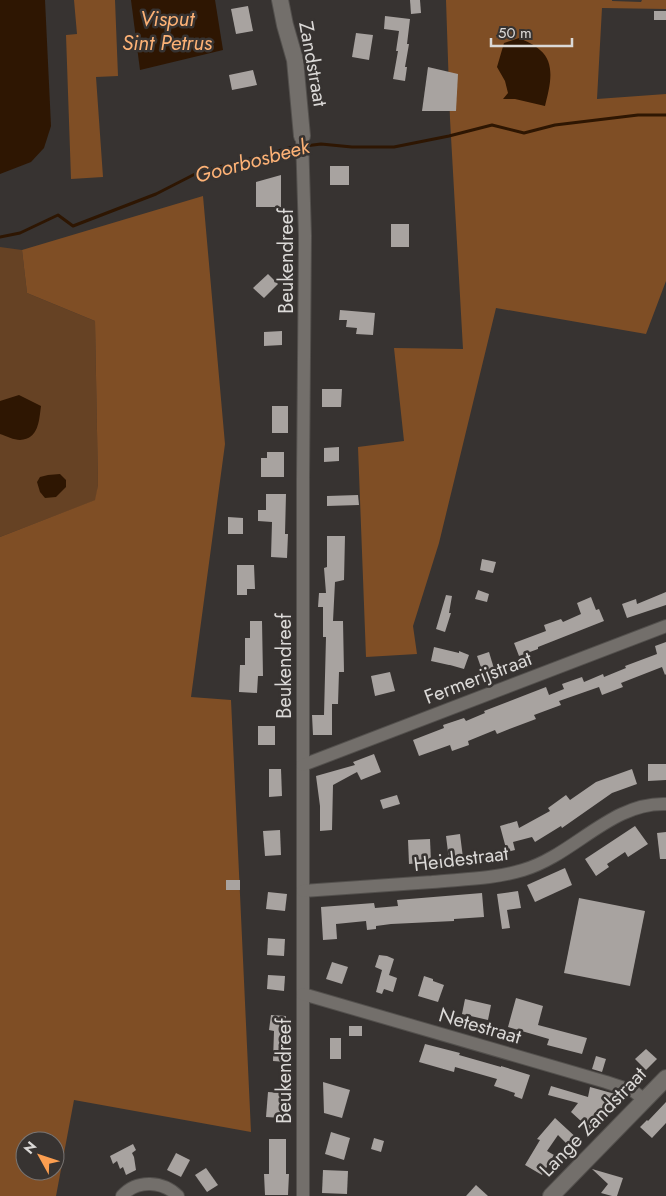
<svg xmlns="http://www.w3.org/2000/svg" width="666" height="1196" viewBox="0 0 666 1196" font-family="Jost,sans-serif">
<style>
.green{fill:#664224}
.forest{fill:#7f4e25;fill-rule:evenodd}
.water{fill:#2e1602}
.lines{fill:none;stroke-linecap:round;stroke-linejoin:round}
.stream{stroke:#2e1602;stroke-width:3}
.building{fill:#a8a3a0}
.minor-casing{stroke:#53504d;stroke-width:14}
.tertiary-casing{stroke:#53504d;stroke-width:18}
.minor{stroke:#736f6b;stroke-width:12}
.tertiary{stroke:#736f6b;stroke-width:16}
.labels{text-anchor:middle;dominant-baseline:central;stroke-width:5;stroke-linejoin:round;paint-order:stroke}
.street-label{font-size:20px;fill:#dbd9d7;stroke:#373331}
.water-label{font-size:21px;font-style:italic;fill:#fdb276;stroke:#373331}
</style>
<rect width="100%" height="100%" fill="#373331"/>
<!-- green -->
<polygon class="green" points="0,247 22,250 27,293 95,321 98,485 96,500 0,537"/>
<!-- forest -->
<g class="forest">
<polygon points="74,0 115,0 118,76 96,77 103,177 71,179 66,35 77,34"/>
<polygon points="446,0 612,0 612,1 641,2 642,0 666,0 666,9 602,8 597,99 666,94 666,281 646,334 496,308 439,543 413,626 417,654 366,657 358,447 404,441 394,348 463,349 450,119"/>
<path d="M203,196L225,444L191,697L231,700L251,1132L74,1100L56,1196H0V537L95,500L98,485L95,321L27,293L22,250ZM25,1141H55V1171H25Z"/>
</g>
<!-- water -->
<g class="water">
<polygon points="0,0 45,0 51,126 44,148 31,162 0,174"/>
<polygon points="131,0 215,0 223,50 140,70"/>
<path d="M519,38C526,41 535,45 540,50C557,64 549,89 545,106L515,99H503L508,93L505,81L497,67L504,43Z"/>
<path d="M19,395L41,406C39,420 39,439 20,440C14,440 6,436 0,434V401Z"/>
<polygon points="60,474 66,480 66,487 56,497 45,498 40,492 37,482 40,477 48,475"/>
</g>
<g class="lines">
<!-- stream -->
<g class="stream">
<polyline points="305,146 321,144 352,147 394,147 449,136 492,125 524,133 555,125 638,115 666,115"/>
<polyline points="0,237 20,233 58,215 73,226 156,194 199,172 243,161 289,148 299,146"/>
</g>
</g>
<!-- building -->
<g class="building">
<polygon points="410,0 420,0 421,13 411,14"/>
<polygon points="248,6 253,31 236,34 231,9"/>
<rect x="654" y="11" width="12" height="9"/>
<polygon points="385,16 410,19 407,44 409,44 405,67 407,67 405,81 393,79 398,51 396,51 399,31 384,29"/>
<polygon points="356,33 373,35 369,60 352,57"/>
<polygon points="428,67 458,74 456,111 422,111"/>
<polygon points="253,70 257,85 232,90 229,75"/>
<rect x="330" y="166" width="19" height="19"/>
<polygon points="281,175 281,207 256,207 256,182"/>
<rect x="391" y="224" width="18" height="23"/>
<polygon points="268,274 278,284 264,298 253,288"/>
<polygon points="340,310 375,313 373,335 356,334 357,328 346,327 347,320 339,320"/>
<polygon points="282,331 282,345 264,346 264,332"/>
<polygon points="322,389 342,389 341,407 322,407"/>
<rect x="272" y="406" width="16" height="27"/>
<polygon points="339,447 339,461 324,462 324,448"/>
<polygon points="267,452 284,452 284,477 261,477 261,458 267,458"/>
<polygon points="266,494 286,494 285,534 288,534 287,558 271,557 272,522 258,521 258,510 266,510"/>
<polygon points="358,495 359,505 327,506 327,496"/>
<polygon points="228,517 243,518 243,534 228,534"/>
<polygon points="327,536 345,536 344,580 335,582 333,621 343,621 344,672 339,672 338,704 332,704 332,735 313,735 312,715 324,715 326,637 323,637 323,607 318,607 319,593 326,593 324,568 327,567"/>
<polygon points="482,559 496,562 493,573 480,570"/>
<polygon points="237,565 254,565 255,589 247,589 247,595 237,595"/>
<polygon points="478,590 489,594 487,602 475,599"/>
<polygon points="666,592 666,605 627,618 622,604 636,599 637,604"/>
<polygon points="446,595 452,596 449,613 451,613 445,632 436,629"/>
<polygon points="591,597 596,610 599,609 604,621 538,647 538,649 519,656 514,643 546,631 544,625 561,619 563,622 581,614 577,603"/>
<polygon points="250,621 262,621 263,676 258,676 257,693 239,692 240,665 245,665 245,638 250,638"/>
<polygon points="666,642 666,674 665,675 662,667 621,683 623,687 602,695 599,687 559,701 561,705 534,715 536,719 512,728 497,734 495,730 468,741 469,745 452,751 450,745 419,756 413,740 444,728 443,725 464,718 466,721 485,713 484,711 546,687 549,695 564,689 562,684 582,677 584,682 603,674 604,677 626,668 625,666 657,654 655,646"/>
<polygon points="434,647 459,653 459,651 469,655 464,669 450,665 449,665 431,661"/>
<polygon points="489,652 495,672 484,676 477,656"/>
<polygon points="390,672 395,691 375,696 371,676"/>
<rect x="258" y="726" width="17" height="19"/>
<polygon points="374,754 381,772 361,780 357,772 333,785 332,830 320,831 320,806 316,776 355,765 353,762"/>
<polygon points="648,764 666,764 666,780 648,781"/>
<polygon points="269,769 281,769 282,796 269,797"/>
<polygon points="632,769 637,784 612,793 562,828 561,826 535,842 532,837 513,842 515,850 507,852 500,826 517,821 519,828 550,811 548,808 566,795 570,800 596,782"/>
<polygon points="397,795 400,804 383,809 380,800"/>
<polygon points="635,826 648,844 628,857 625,852 607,864 609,867 596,876 585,859"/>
<polygon points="280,830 281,855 265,856 263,831"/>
<polygon points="666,832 666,859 660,859 657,833"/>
<polygon points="460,834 463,858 449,860 446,836"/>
<polygon points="430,839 431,862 409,864 408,840"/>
<polygon points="565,868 572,885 535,902 527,885"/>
<rect x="226" y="880" width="14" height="10"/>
<polygon points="518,891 521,908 507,910 510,928 502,929 497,894"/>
<polygon points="268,892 287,894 285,911 266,909"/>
<polygon points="482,893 484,917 454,919 454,921 391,924 376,926 376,929 367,930 366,921 336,924 337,939 323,940 321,907 374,903 375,908 398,906 397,900"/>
<polygon points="579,898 645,911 630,986 564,973"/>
<polygon points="268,938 285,939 284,956 267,955"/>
<polygon points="379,955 387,956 394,959 389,975 397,978 393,992 384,989 382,994 376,992 382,970 375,967"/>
<polygon points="332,962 348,967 342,984 326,979"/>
<polygon points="268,975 285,976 284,991 267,989"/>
<polygon points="424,976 433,979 433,981 444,985 438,1002 418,996"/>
<polygon points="516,998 543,1006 538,1025 587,1038 582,1054 547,1045 549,1039 508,1027"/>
<polygon points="465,999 491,1005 488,1020 462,1014"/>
<polygon points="271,1015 286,1016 283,1044 287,1044 287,1062 273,1061 274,1031 269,1030"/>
<rect x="349" y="1026" width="13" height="10"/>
<rect x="330" y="1038" width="11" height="21"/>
<polygon points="425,1044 460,1053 459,1055 501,1067 501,1066 530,1075 522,1099 514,1096 515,1093 494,1086 497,1079 455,1067 454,1072 419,1062"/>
<polygon points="646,1049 657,1059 646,1070 635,1059"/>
<polygon points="596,1056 606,1059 602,1072 592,1069"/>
<polygon points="323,1082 350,1090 342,1118 324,1113"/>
<polygon points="551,1086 588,1097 590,1087 615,1094 611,1107 605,1106 595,1117 600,1121 592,1131 571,1112 578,1103 548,1095"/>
<polygon points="268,1092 283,1093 282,1118 266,1117"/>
<polygon points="666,1102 666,1123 652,1138 640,1127 647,1120 648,1121"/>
<polygon points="555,1118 580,1141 572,1149 558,1135 547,1151 554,1155 542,1175 525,1165 540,1140 537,1139"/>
<polygon points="331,1132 350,1138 344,1160 325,1154"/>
<polygon points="374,1138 384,1141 381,1152 371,1149"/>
<polygon points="269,1139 286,1139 286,1174 289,1174 288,1195 265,1195 264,1174 269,1174"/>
<polygon points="133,1144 136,1150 132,1153 134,1157 136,1170 126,1175 123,1167 120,1169 117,1161 113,1164 110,1156"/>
<polygon points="176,1153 190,1160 181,1177 167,1170"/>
<polygon points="206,1168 218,1185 207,1192 195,1175"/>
<polygon points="592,1169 623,1178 617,1196 612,1196 601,1193 608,1184"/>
<polygon points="323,1170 348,1171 347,1194 322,1193"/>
<polygon points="476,1185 488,1196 466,1196"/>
</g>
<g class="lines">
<!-- minor casing -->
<g class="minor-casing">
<g id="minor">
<polyline points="302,136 305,236 303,479 303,1196"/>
<polyline points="303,765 666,626"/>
<path d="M303,891C346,888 389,885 432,882C463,879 493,879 523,870C574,855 611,802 666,804"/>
<polyline points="303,994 606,1082 633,1091 645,1100"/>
<path d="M122,1196C137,1179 163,1181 178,1196"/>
</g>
</g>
<!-- tertiary casing -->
<g class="tertiary-casing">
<g id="tertiary">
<polyline points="280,0 285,25 295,60 302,136"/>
<polyline points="551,1196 666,1078"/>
</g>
</g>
<!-- minor -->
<use href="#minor" class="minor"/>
<!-- tertiary -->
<use href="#tertiary" class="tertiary"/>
</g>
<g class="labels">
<!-- street labels -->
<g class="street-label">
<text transform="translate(313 64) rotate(80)">Zandstraat</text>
<text transform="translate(286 261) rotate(-90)">Beukendreef</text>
<text transform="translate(284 666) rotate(-90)">Beukendreef</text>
<text transform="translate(478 678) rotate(-21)">Fermerijstraat</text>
<text transform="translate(461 859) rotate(-7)">Heidestraat</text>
<text transform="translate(480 1026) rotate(16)">Netestraat</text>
<text transform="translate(284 1071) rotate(-90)">Beukendreef</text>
<text transform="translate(593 1122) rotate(-46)">Lange Zandstraat</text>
</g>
<!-- water labels -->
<g class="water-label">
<text x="167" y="19">Visput<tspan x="167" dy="24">Sint Petrus</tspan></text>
<text transform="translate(252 161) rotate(-15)">Goorbosbeek</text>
</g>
</g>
<!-- north arrow -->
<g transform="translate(40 1156) rotate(310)"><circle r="24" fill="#373331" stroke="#797573"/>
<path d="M0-4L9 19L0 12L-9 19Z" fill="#fb9e50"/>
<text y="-8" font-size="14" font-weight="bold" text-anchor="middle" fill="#dbd9d7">N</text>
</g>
<!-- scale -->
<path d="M491 38v8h81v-8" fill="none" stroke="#dbd9d7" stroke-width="2.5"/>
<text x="498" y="38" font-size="15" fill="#dbd9d7" stroke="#373331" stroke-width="4" paint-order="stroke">50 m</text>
</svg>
